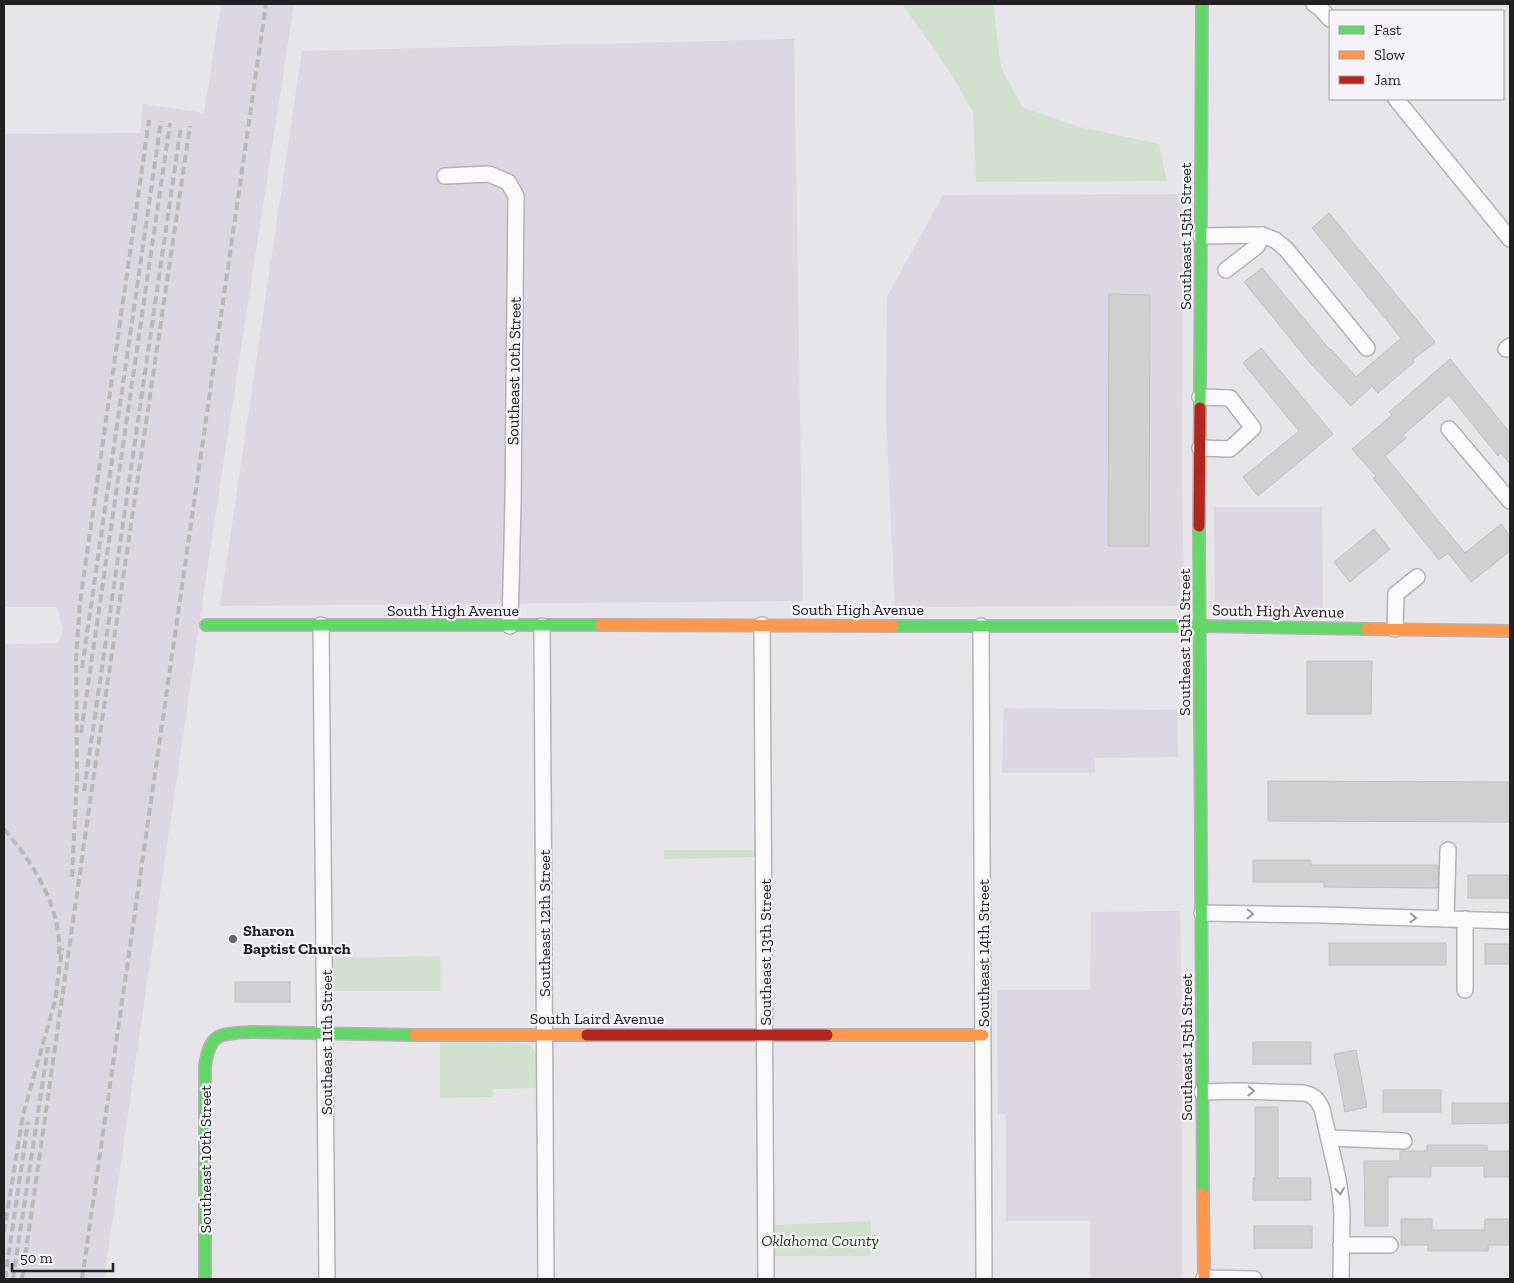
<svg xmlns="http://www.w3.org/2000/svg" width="1514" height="1283" viewBox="0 0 1514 1283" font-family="'Zilla Slab',serif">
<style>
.built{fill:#dcd7e0}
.green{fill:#d0e2ce}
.building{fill:#d1cfd0;stroke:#c2c0c1}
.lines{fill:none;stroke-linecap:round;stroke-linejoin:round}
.street-casing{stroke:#b3b2b5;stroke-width:18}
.fast-casing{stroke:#b3b2b5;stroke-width:14}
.slow-casing{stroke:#b3b2b5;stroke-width:14}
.jam-casing{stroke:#b3b2b5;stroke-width:14}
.street{stroke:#fbfbfc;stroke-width:15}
.fast{stroke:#63d668;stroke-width:11}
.slow{stroke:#ff974d;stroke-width:11}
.jam{stroke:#b3261e;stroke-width:11}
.rail{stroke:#b9b9ba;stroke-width:4;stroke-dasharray:8 4;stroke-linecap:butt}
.oneway{stroke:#99989a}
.poi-dot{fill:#676568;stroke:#f5f2f8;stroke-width:2}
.labels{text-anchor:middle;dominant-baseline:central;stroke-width:4.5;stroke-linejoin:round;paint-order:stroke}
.street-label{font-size:16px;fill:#222023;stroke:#f5f2f8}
.poi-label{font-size:16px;font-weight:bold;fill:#222023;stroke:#f5f2f8;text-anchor:start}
.park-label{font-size:16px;font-style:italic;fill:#16460a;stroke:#f5f2f8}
</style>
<rect width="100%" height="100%" fill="#e7e5e9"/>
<!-- built -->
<g class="built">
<polygon points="221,4 294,4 209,557 104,1279 4,1279 4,644 59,643 63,629 57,607 4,607 4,134 140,133 143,104 204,113"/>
<polygon points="794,39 803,601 220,606 302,51"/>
<polygon points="1183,194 1182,474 1184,606 895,607 886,417 887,297 943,195"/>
<polygon points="1214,507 1322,507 1323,618 1230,616 1222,615 1217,610 1215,601"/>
<polygon points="1004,708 1177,710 1178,757 1095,758 1095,773 1002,773"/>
<polygon points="1180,911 1182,1081 1182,1279 1090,1279 1090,1221 1006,1221 1006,1114 998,1113 997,990 1090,990 1091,912"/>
</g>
<!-- green -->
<g class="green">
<polygon points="902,4 993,4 1001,67 1022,107 1079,127 1159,144 1167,181 976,182 973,112 948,69"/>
<polygon points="664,850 756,850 756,857 664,859"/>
<polygon points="440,956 441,991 333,991 333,958"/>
<path d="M440,1040L527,1044C542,1052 538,1074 538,1088L493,1089V1097L440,1098Z"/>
<polygon points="871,1221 870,1256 774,1256 773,1225"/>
</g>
<!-- building -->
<g class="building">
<polygon points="1329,213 1435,342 1413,360 1414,362 1378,393 1372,386 1351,406 1311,364 1244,282 1262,268 1330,350 1331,349 1356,377 1401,338 1312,228"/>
<polygon points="1109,294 1150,295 1149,546 1108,546"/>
<polygon points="1261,348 1333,434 1258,496 1243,477 1299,431 1243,363"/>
<polygon points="1450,359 1510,433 1510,464 1501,453 1498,456 1449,395 1403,435 1406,438 1385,456 1465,553 1501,524 1510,536 1510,551 1471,582 1448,553 1439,560 1373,478 1376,476 1352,449 1392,415 1389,412"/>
<polygon points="1374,529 1390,549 1350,582 1334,562"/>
<polygon points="1307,661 1372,661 1371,714 1307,714"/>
<polygon points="1268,781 1510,782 1510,822 1268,821"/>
<polygon points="1253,860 1311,860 1311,865 1438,865 1438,888 1324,887 1324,882 1253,882"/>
<rect x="1468" y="875" width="42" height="23"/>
<rect x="1329" y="943" width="117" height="22"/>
<rect x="1485" y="944" width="25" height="20"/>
<rect x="235" y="982" width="55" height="20"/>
<rect x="1253" y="1042" width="58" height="22"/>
<polygon points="1356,1050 1367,1107 1345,1112 1334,1054"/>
<rect x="1383" y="1090" width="58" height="22"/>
<polygon points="1452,1103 1510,1103 1510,1123 1452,1124"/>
<polygon points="1255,1107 1278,1107 1278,1178 1311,1178 1311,1200 1253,1200 1253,1178 1255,1178"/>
<polygon points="1427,1145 1487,1145 1487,1151 1510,1151 1510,1177 1484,1177 1484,1166 1431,1166 1431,1177 1388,1177 1388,1226 1365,1226 1364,1161 1400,1161 1400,1151 1427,1151"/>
<polygon points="1401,1219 1432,1219 1432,1230 1484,1230 1485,1219 1510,1219 1510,1245 1488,1245 1488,1251 1428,1251 1428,1245 1401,1245"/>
<rect x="1254" y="1226" width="58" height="22"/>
</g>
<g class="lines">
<!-- street casing -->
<g class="street-casing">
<g id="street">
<polyline points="1314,4 1320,8 1330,19"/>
<polyline points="1396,99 1510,239"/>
<polyline points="445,176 489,174 508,182 516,196 513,503 510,626"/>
<polyline points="1201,236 1262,235 1275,240 1286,249 1367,348"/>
<polyline points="1226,270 1257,246 1262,235"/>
<polyline points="1506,349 1510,346"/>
<polyline points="1449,429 1510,501"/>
<polyline points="1200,448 1230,449 1253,428 1230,398 1200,397"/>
<polyline points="321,625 327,1279"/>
<polyline points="762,625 766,1279"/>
<polyline points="542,626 546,1279"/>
<polyline points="981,626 984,1279"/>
<polyline points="1395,629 1396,594 1417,577"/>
<polyline points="1202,913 1322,915 1510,921"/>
<polyline points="1446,919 1448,850"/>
<polyline points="1465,990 1465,919"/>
<path d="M1202,1092L1236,1091L1304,1093C1314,1095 1318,1100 1322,1109L1338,1179L1341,1199L1342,1214L1341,1279"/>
<polyline points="1329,1138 1404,1141"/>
<polyline points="1341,1245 1390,1245"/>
<polyline points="1204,1278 1254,1279"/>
</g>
</g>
<!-- fast casing -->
<g class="fast-casing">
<g id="fast">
<polyline points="1200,408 1202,4"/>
<polyline points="1199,526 1203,1194"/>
<polyline points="206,625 601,625"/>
<polyline points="893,626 1199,626 1367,629"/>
<path d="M205,1279V1066C210,1032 220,1034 251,1032L415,1035"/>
</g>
</g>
<!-- slow casing -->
<g class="slow-casing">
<g id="slow">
<polyline points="601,625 893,626"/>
<polyline points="1367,629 1510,631"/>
<polyline points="415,1035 587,1035"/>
<polyline points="827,1035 983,1035"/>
<polyline points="1203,1194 1204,1279"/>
</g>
</g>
<!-- jam casing -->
<g class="jam-casing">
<g id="jam">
<polyline points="1199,526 1200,408"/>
<polyline points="587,1035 827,1035"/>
</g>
</g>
<!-- street -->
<use href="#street" class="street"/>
<!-- fast -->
<use href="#fast" class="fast"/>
<!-- slow -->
<use href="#slow" class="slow"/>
<!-- jam -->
<use href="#jam" class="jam"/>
<!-- rail -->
<g class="rail">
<polyline points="82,668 161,121"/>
<polyline points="81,733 170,123"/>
<polyline points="84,791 181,126"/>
<path d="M4,829C34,864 62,908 59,956"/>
<polyline points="72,877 77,778 76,659 80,602 149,120"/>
<polyline points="4,1232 23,1115 55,1001 62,948"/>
<polyline points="5,1279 28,1122"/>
<polyline points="13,1279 48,1047"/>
<polyline points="22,1279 93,781 190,126"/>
<polyline points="82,1279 266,4"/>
</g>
</g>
<!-- one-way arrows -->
<defs><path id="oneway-chevron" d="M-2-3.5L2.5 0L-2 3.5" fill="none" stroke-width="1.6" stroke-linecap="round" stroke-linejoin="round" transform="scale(1.25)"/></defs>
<g class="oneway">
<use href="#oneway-chevron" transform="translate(1250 914) rotate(1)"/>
<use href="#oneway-chevron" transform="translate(1413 918) rotate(2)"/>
<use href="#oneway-chevron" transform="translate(1251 1091) rotate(1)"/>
<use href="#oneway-chevron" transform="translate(1340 1191) rotate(84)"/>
</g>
<!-- markers -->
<circle class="poi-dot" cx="233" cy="939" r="5"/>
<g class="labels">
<!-- street labels -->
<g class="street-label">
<text transform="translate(1185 236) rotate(-90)">Southeast 15th Street</text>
<text transform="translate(514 371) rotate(-89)">Southeast 10th Street</text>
<text x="858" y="609">South High Avenue</text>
<text x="453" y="610">South High Avenue</text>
<text transform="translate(1278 611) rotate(1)">South High Avenue</text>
<text transform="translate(1184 642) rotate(-90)">Southeast 15th Street</text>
<text transform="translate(544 923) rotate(-90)">Southeast 12th Street</text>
<text transform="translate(765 952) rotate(-90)">Southeast 13th Street</text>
<text transform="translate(983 953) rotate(-90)">Southeast 14th Street</text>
<text x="597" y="1018">South Laird Avenue</text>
<text transform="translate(326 1042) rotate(-90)">Southeast 11th Street</text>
<text transform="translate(1186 1047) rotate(-90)">Southeast 15th Street</text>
<text transform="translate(205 1159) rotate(-90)">Southeast 10th Street</text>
</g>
<!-- poi labels -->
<g class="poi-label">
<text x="243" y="930">Sharon<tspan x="243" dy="18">Baptist Church</tspan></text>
</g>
<!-- park labels -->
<g class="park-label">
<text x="820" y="1240">Oklahoma County</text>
</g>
</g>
<!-- border -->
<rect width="1514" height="1283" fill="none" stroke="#222023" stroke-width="10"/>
<!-- legend -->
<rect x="1329" y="10" width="175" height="90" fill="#f5f2f8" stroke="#a19ea3"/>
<rect x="1339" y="26" width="25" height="8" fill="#63d668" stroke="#a19ea3"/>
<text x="1374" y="35" font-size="15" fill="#222023">Fast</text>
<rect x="1339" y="51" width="25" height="8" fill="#ff974d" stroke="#a19ea3"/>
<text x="1374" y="60" font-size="15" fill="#222023">Slow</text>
<rect x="1339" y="76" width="25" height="8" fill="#b3261e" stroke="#a19ea3"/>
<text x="1374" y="85" font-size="15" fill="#222023">Jam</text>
<!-- scale -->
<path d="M12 1263v8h101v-8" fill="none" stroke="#222023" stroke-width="2.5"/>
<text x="20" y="1263" font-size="15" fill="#222023" stroke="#f5f2f8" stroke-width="4" paint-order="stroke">50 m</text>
</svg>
